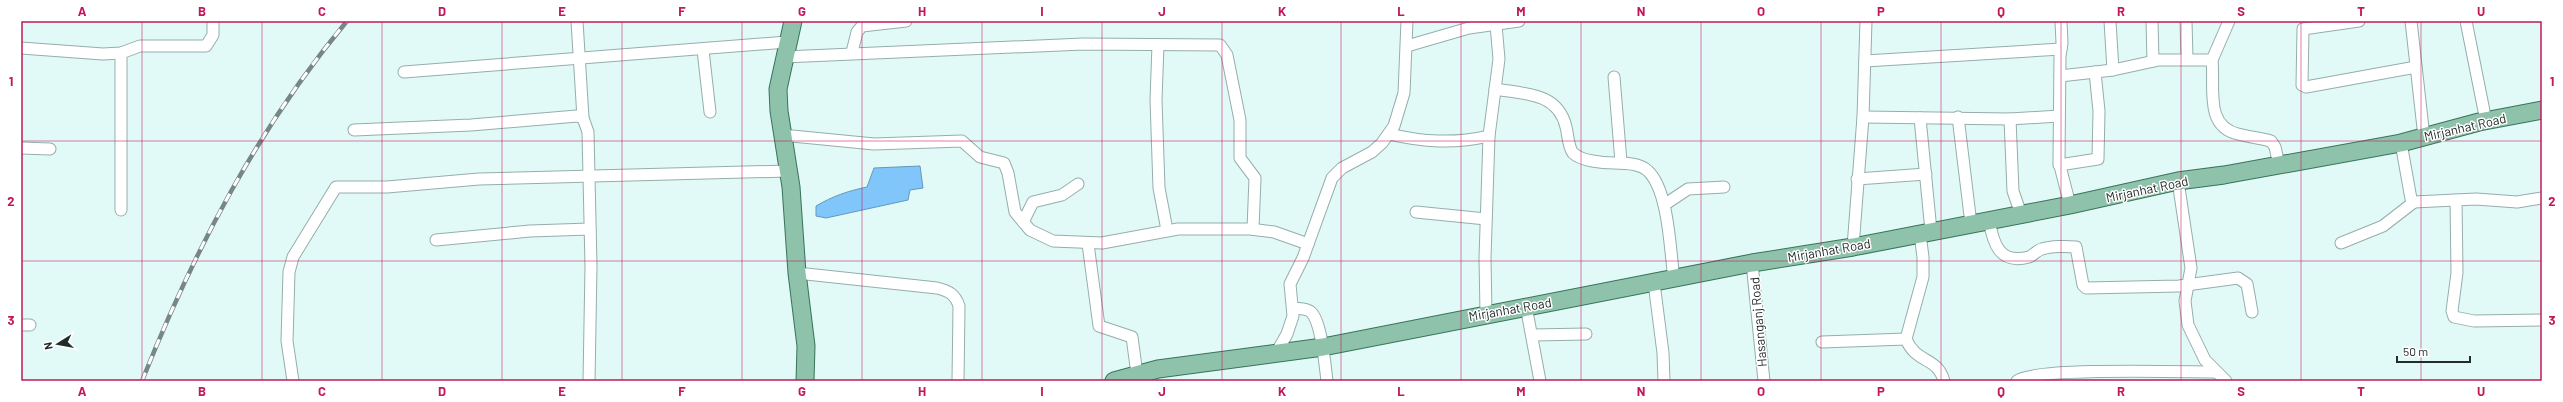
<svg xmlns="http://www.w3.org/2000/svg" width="2563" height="402" viewBox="0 0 2563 402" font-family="Barlow,sans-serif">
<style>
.water{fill:#80c6fa;stroke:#6498bc}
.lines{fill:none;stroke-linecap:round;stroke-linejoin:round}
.street-casing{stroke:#96aeab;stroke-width:13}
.primary-casing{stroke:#387459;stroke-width:19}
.street{stroke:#fff;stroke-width:11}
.primary{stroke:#8fc2aa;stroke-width:17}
.rail-casing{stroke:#778785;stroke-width:4.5}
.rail{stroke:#fff;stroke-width:3;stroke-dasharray:9;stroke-linecap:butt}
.grid{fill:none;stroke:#c2185b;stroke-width:1;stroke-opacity:0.55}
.labels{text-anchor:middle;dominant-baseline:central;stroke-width:3;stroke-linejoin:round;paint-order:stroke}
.street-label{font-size:13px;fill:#232c2b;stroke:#fff}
.neatline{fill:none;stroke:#c2185b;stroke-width:1.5}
.grid-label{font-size:13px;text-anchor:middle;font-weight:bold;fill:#c2185b}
</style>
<rect width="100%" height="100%" fill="#e1faf7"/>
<!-- water -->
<path class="water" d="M920,166L923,188L910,190L908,200L826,218L816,216V206C833,196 848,191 867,187L874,168Z"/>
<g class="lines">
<!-- street casing -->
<g class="street-casing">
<g id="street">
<polyline points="577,21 583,118"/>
<polyline points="2061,21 2062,43 2060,56 2059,162 2070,205"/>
<polyline points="2110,21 2113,70"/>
<polyline points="2152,21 2153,61"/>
<polyline points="2186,21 2187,59"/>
<polyline points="2359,21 2303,29 2302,85 2306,87 2416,67"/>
<polyline points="2411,21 2424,137"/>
<polyline points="2466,21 2486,121"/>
<polyline points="1158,45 1156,100 1159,188 1167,230"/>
<polyline points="1407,46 1469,28 1519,21"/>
<polyline points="21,48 103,54 121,53 140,46 206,46 213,35 213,21"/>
<polyline points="703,50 710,112"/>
<polyline points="852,52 857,32 862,26 906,21"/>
<polyline points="121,53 121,210"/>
<polyline points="784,57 1083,44 1220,45 1227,55 1240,120 1240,158 1255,178 1253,229"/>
<path d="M2212,60C2215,87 2204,126 2238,134C2249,137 2260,138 2271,141L2275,147L2279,165"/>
<polyline points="1865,61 2061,49"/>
<polyline points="404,72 787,42"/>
<polyline points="2060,76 2113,70 2159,60 2212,60 2229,21"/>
<polyline points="1614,77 1621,162"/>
<path d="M1495,89C1524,94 1558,92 1566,127C1568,134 1568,147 1573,153C1581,161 1603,163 1614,163C1624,163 1640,163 1648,171C1669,191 1670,251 1674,279"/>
<polyline points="1863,117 2010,119 2059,116"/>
<polyline points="1958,117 1971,224"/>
<polyline points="1920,118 1931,231"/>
<polyline points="2010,119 2013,191 2021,214"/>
<polyline points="354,130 471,125 577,116 583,118 588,132 591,266 589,381"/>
<path d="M1389,134C1423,142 1454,144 1489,136"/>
<polyline points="782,135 874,144 962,141 980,157 1004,163 1008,173 1015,212 1030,230 1053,241 1102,243 1178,229 1250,229 1274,232 1308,244"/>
<polyline points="2401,143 2411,199 2414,202 2476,199 2517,202 2542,198"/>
<polyline points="21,148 50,149"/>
<polyline points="2059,165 2098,159 2099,111 2095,72"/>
<polyline points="1857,179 1926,174"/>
<polyline points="2178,181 2191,268 2185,301 2188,325 2205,360 2226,381"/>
<polyline points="2456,200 2457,273 2452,311 2454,317 2474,321 2542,320"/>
<polyline points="1664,205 1688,189 1724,187"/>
<polyline points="1416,212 1486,219"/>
<path d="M1989,220C1993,243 1999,265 2029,257C2034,255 2037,250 2042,249C2051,246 2067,246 2076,247L2083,285L2086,288L2179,286L2238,278L2247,284L2252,312"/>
<polyline points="1023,222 1033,202 1062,195 1078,184"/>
<path d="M1920,234L1923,257V277L1906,339C1916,364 1937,356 1944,381"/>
<polyline points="436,240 530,231 590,229"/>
<polyline points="2341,243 2383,226 2414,202"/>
<polyline points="1088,244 1099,326 1132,337 1137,374"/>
<polyline points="1853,247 1863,117 1866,21"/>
<polyline points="1752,263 1764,381"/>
<path d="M797,273L937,288C949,291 955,294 959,306L958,381"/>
<polyline points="1654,283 1663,353 1664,381"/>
<polyline points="1526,306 1540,381"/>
<path d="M1293,308C1299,309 1306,308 1311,312C1322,323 1325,366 1327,381"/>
<polyline points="1486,314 1485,258 1489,136 1499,59 1496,25"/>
<polyline points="21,325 30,325"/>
<polyline points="1533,335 1586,334"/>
<polyline points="1822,342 1906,339"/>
<polyline points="1275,355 1287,334 1293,316 1290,284 1303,258 1332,178 1342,168 1372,152 1382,143 1394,126 1404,93 1407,21"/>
<polyline points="293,381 287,341 289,272 293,257 336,187 387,187 479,179 788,171"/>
<path d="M2017,381C2032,367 2185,372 2215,372"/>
</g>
</g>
<!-- primary casing -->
<g class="primary-casing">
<g id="primary">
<polyline points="793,21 778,89 779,111 791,187 797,273 806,346 805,381"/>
<polyline points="1114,381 1158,369 1323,347 1752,263 1853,247 2070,205 2178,181 2224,175 2401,143 2479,122 2542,110"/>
</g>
</g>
<!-- street -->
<use href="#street" class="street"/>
<!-- primary -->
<use href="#primary" class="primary"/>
<!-- rail casing -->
<g class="rail-casing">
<path id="rail" d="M142,381C194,251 257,129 347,21"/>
</g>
<!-- rail -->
<use href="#rail" class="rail"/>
</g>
<!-- grid -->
<path class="grid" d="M142,21V381M262,21V381M382,21V381M502,21V381M622,21V381M742,21V381M862,21V381M982,21V381M1102,21V381M1222,21V381M1341,21V381M1461,21V381M1581,21V381M1701,21V381M1821,21V381M1941,21V381M2061,21V381M2181,21V381M2301,21V381M2421,21V381M21,141H2542M21,261H2542"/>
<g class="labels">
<!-- street labels -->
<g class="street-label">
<text transform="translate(2465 127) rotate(-13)">Mirjanhat Road</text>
<text transform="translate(2147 189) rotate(-12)">Mirjanhat Road</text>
<text transform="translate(1829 250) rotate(-10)">Mirjanhat Road</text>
<text transform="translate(1510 309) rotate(-10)">Mirjanhat Road</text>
<text transform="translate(1758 322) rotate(-95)">Hasanganj Road</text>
</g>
</g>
<!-- border -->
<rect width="2563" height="402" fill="none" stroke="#ffffff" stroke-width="44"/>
<!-- north arrow -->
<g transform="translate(58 344) rotate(259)" stroke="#ffffff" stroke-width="3" paint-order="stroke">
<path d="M0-3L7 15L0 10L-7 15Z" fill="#232c2b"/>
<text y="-6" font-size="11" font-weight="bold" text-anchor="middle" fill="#232c2b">N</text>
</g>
<!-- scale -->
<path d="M2397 356v6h73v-6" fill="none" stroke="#232c2b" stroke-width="2"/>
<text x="2403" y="356" font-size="12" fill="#232c2b" stroke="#ffffff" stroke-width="3" paint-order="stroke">50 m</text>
<rect x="22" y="22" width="2519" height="358" class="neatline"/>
<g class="grid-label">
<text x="82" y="16">A</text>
<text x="202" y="16">B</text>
<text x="322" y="16">C</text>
<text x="442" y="16">D</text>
<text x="562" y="16">E</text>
<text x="682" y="16">F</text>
<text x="802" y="16">G</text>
<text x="922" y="16">H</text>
<text x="1042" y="16">I</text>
<text x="1162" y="16">J</text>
<text x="1282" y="16">K</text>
<text x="1401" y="16">L</text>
<text x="1521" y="16">M</text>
<text x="1641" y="16">N</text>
<text x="1761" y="16">O</text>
<text x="1881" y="16">P</text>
<text x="2001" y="16">Q</text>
<text x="2121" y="16">R</text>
<text x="2241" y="16">S</text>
<text x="2361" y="16">T</text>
<text x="2481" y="16">U</text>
<text x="11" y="86">1</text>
<text x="2552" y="86">1</text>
<text x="11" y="206">2</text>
<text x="2552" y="206">2</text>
<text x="11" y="325">3</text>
<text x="2552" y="325">3</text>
<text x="82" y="396">A</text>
<text x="202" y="396">B</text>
<text x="322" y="396">C</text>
<text x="442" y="396">D</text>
<text x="562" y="396">E</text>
<text x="682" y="396">F</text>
<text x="802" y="396">G</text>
<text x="922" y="396">H</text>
<text x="1042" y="396">I</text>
<text x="1162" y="396">J</text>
<text x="1282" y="396">K</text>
<text x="1401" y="396">L</text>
<text x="1521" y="396">M</text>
<text x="1641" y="396">N</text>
<text x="1761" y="396">O</text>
<text x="1881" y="396">P</text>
<text x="2001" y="396">Q</text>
<text x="2121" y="396">R</text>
<text x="2241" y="396">S</text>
<text x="2361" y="396">T</text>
<text x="2481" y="396">U</text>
</g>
</svg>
